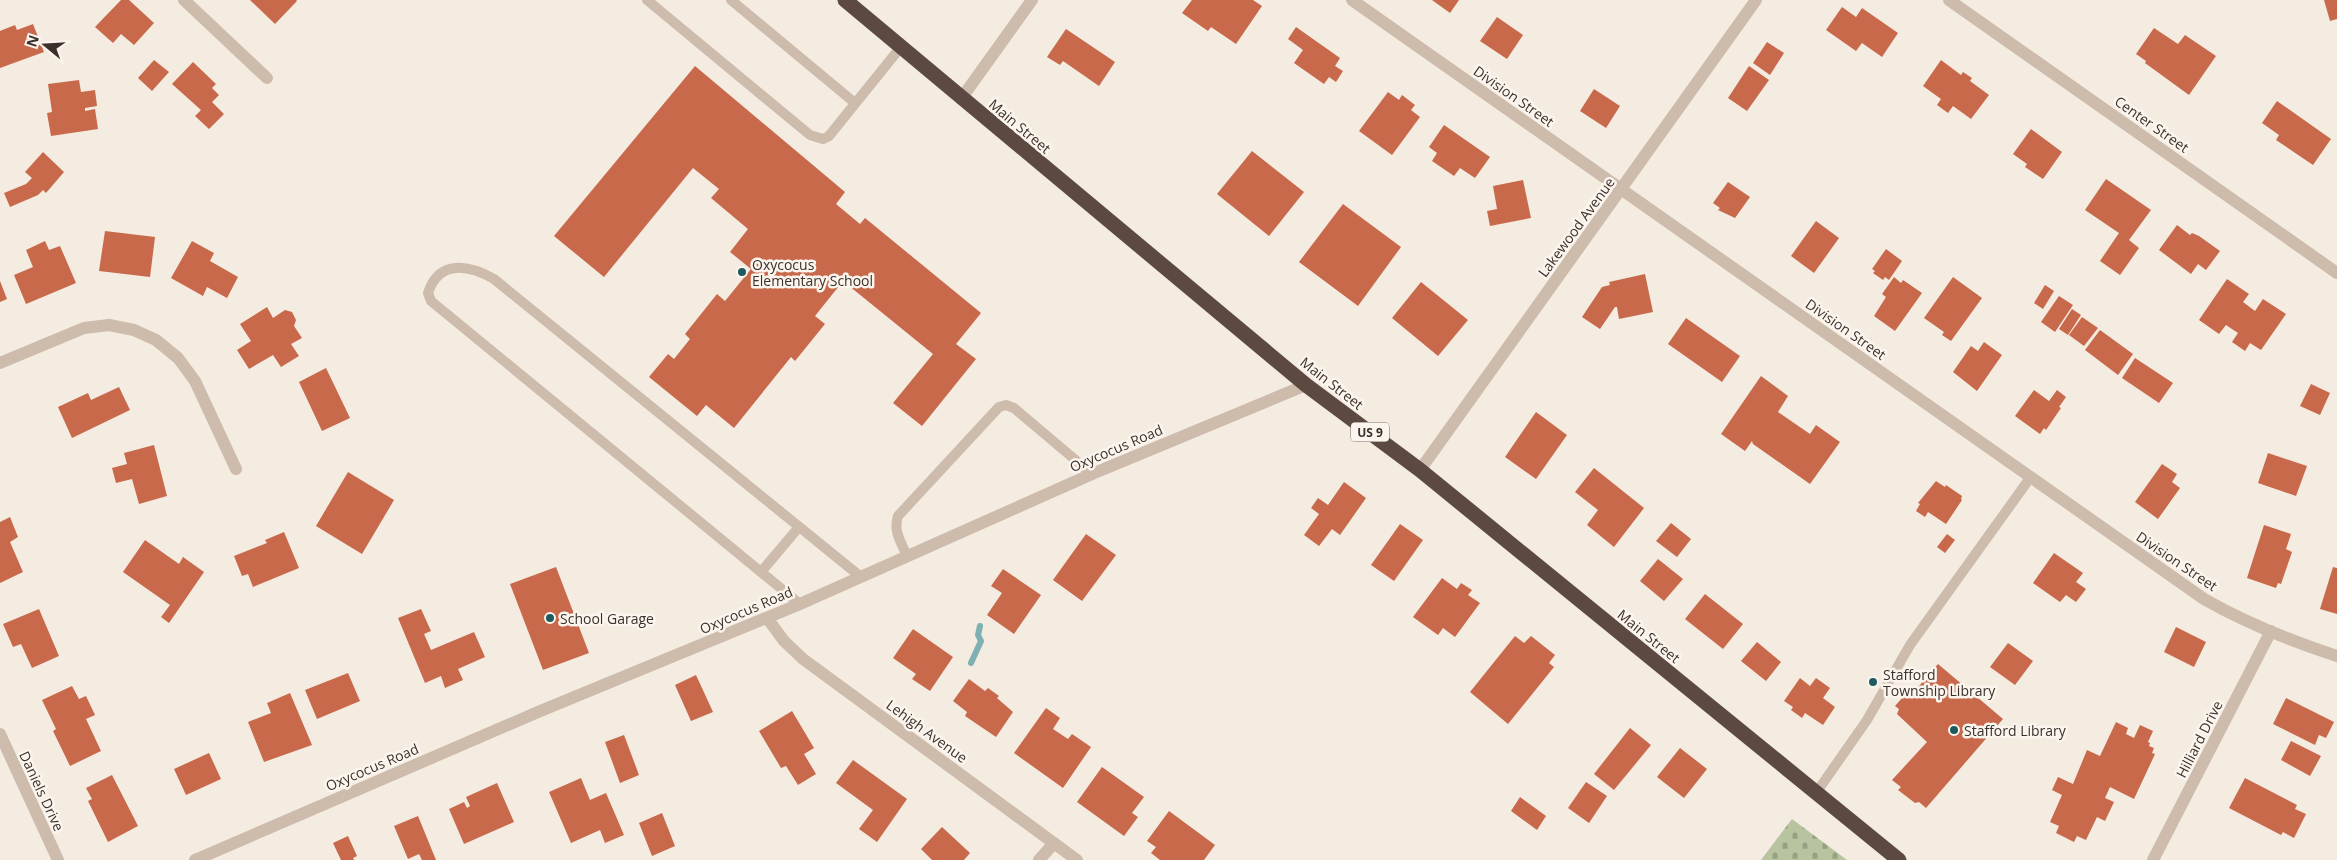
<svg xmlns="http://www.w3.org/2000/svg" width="2337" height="860" viewBox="0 0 2337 860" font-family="'Open Sans',sans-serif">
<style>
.cemetery{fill:url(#cemetery-stones)}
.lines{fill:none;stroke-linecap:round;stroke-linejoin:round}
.stream{stroke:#7fb0b2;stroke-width:6}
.building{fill:#c8694b}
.lane{stroke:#cdbbac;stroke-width:10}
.street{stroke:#cdbbac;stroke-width:12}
.highway{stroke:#5c4a42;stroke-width:15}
.poi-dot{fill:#1f5a5e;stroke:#fbf5ee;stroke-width:2}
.labels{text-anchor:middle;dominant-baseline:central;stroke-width:5;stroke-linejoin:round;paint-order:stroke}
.shield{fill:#fbf5ee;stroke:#756b66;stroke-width:1}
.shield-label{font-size:12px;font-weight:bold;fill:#3b302b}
.street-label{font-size:14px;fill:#3b302b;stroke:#fbf5ee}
.poi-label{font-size:14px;fill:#3b302b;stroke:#fbf5ee;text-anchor:start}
</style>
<defs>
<pattern id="cemetery-stones" width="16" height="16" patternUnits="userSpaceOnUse" patternTransform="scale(1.25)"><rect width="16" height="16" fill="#b8c4a0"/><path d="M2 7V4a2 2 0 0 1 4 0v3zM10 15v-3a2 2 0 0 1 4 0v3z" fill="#97a083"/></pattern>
</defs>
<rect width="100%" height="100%" fill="#f4ebe1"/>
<!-- cemetery -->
<polygon class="cemetery" points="1792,819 1847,860 1761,860"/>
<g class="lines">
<!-- stream -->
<polyline class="stream" points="971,663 981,641 978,635 980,626"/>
</g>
<!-- building -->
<g class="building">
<polygon points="121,0 129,0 154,23 134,45 121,34 113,43 95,27"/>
<polygon points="250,0 296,0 297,1 275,24"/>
<polygon points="1192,0 1253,0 1262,6 1236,44 1211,27 1208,31 1182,13"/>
<polygon points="1432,0 1459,0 1450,13"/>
<polygon points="2324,0 2337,0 2337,19 2330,21"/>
<polygon points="1842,7 1856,17 1862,8 1898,33 1882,57 1862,43 1856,51 1826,30"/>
<polygon points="1497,17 1523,35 1507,59 1480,41"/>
<polygon points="33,24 44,52 0,68 0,31 15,25 17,30"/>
<polygon points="1296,27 1340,58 1335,66 1343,71 1336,82 1329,77 1324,84 1294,63 1303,50 1288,39"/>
<polygon points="2154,28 2178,44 2185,35 2216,56 2189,95 2145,63 2146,61 2136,54"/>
<polygon points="1066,29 1115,62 1099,86 1063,61 1060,65 1047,57"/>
<polygon points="1767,42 1784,53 1770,75 1753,63"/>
<polygon points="154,60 169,72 152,91 138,78"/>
<polygon points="1941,60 1961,75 1963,72 1972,78 1970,81 1989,95 1971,119 1953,106 1948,113 1937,105 1941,99 1923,86"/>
<polygon points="193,62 216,84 212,88 219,95 212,102 224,114 209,129 195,116 201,110 172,84"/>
<polygon points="695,66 845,192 836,204 860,224 865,218 981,313 956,344 976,359 922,426 893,403 933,354 843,281 815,316 825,324 795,361 791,357 734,428 706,405 697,416 649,377 668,354 674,359 690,339 685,334 717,294 725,301 751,269 730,252 748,229 711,198 719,189 693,168 604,277 554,236"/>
<polygon points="1749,66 1769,80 1747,111 1728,98"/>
<polygon points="79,80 81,92 95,90 97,106 85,108 85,111 95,109 98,129 51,136 47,113 52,112 48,84"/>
<polygon points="1594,89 1620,106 1606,128 1580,111"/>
<polygon points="1388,92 1399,100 1402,95 1415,105 1411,110 1420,117 1392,155 1359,131"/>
<polygon points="2277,101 2331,139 2313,165 2276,140 2279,135 2262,123"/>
<polygon points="1444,125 1490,157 1475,178 1460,168 1454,176 1432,161 1437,153 1429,147"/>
<polygon points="2031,129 2062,152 2043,179 2025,167 2027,164 2013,154"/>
<polygon points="1252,151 1304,192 1269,236 1217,194"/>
<polygon points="43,152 64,172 46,193 43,190 38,195 10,207 4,193 26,184 32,178 25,172"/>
<polygon points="2106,179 2151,210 2129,240 2139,248 2120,275 2100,261 2119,233 2085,210"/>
<polygon points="1523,180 1531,218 1490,226 1487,211 1497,209 1493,186"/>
<polygon points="1728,182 1750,197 1735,218 1718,210 1720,208 1713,203"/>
<polygon points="1343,204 1401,247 1358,306 1299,262"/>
<polygon points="1816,221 1839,238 1814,273 1791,256"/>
<polygon points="2177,225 2190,235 2192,233 2199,236 2220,251 2206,270 2198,264 2191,274 2159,250"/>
<polygon points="105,231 155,237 150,277 99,271"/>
<polygon points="45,241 49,250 60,246 76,283 26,304 14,275 33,267 26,250"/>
<polygon points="192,241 214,253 210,261 238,277 227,298 207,287 203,296 171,278"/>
<polygon points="1886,249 1902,261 1889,280 1885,277 1883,280 1873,273 1875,271 1872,269"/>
<polygon points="1645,274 1653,312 1619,319 1617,307 1615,307 1600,329 1582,317 1602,287 1610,285 1609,282"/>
<polygon points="1894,277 1901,283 1903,280 1922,293 1895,331 1874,316 1886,297 1882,294"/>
<polygon points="1953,277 1982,298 1951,341 1942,335 1944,332 1924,318"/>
<polygon points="2227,279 2249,294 2243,302 2255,311 2263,299 2286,314 2261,350 2250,343 2245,351 2232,342 2238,333 2226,325 2219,334 2199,320"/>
<polygon points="0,281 7,299 0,302"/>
<polygon points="1421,282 1468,320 1438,356 1392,318"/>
<polygon points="2045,285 2054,291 2043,309 2034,303"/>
<polygon points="2059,296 2073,305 2055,332 2041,322"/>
<polygon points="267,307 273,318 285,310 292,312 296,320 294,326 302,338 291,344 299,356 281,367 273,355 249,369 237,350 251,341 240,324"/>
<polygon points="2072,309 2081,315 2068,335 2059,329"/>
<polygon points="2082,317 2098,328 2084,346 2069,335"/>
<polygon points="1686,318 1740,356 1722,382 1668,344"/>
<polygon points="2100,330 2133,354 2118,375 2085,350"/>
<polygon points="1984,342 2002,355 1977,391 1953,372 1971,346 1978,351"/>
<polygon points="2135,358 2173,383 2159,403 2122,378"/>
<polygon points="326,368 350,418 322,431 299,382"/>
<polygon points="1761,376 1788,396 1778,412 1810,434 1816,425 1840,442 1810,484 1753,444 1752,441 1745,451 1721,434"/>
<polygon points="2311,384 2330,393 2320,415 2300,406"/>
<polygon points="119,387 130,410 72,438 58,407 88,393 91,400"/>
<polygon points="2034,390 2049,401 2057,390 2066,397 2059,407 2061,408 2046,430 2044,428 2040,434 2015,416"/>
<polygon points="1536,412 1567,435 1536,479 1505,457"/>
<polygon points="154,445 167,496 139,504 132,479 116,483 112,468 127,464 124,453"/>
<polygon points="2268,453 2307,466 2296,496 2258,483"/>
<polygon points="2162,464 2177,474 2172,482 2180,488 2158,519 2135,502"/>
<polygon points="1594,468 1644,508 1614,547 1587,525 1598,510 1575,492"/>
<polygon points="348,472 394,500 362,554 316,526"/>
<polygon points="1936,481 1945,487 1946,485 1962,496 1961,499 1962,500 1946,524 1928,512 1925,517 1916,511 1920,504 1918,503"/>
<polygon points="1344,482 1366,498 1340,535 1332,529 1319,546 1304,535 1319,514 1311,508 1318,498 1328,505"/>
<polygon points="10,517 18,537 10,542 23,572 0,583 0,522"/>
<polygon points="1671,523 1691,539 1677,557 1656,541"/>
<polygon points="1400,524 1423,540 1394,581 1371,565"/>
<polygon points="2264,525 2291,534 2286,549 2292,552 2281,584 2278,583 2276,588 2247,578"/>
<polygon points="284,532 299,568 253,587 248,574 242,576 234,556 267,543 265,540"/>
<polygon points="1086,534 1116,555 1082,601 1053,580"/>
<polygon points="1947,534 1955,540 1945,553 1937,547"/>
<polygon points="145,540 179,564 183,557 204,572 169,623 161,617 170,605 123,572"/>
<polygon points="2054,553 2083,573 2076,582 2086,589 2076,602 2066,595 2060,602 2033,583"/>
<polygon points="1658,559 1683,579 1664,601 1640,581"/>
<polygon points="556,567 589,653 543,670 510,584"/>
<polygon points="2333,567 2337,568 2337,614 2320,609"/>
<polygon points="1003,569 1041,595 1014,634 987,615 1002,593 991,586"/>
<polygon points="1442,578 1457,589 1461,583 1472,590 1468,595 1480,603 1455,637 1443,628 1438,635 1413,617"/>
<polygon points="1705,594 1743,624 1723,649 1685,619"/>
<polygon points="39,609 59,656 32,668 21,644 13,647 3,624"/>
<polygon points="421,609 431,631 424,634 431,650 474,632 485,657 458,669 463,680 445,688 441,676 425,683 398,618"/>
<polygon points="2176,627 2206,642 2194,667 2164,652"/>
<polygon points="913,629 953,657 930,691 912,679 916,674 893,658"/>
<polygon points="1515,636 1524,643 1531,636 1555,655 1549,663 1554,667 1508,724 1470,692"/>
<polygon points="1757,642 1781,662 1766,681 1741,661"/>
<polygon points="2008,643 2033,661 2015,685 1990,667"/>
<polygon points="1938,664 2003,719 1926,808 1919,802 1915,803 1898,790 1901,787 1892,780 1927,742 1897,714 1899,709 1895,706 1910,689 1914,692"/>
<polygon points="348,673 360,701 317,719 305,690"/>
<polygon points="696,675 713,712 691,721 675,685"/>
<polygon points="1800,678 1810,686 1816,678 1830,688 1823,698 1835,707 1823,725 1805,713 1802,718 1791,710 1793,707 1784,701"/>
<polygon points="969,679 985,691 988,688 999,696 997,698 1013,712 996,737 965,716 967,712 953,701"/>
<polygon points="72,686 79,699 86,696 95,715 86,719 101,751 70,766 53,731 56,729 42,700"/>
<polygon points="290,693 312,745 264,762 248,722 271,713 267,703"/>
<polygon points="2286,698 2334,722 2326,738 2319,735 2315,745 2273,724"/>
<polygon points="1046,708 1060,718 1053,729 1068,739 1072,734 1091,747 1063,788 1014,753"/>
<polygon points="792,711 814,748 804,754 816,774 798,785 786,766 781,768 759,731"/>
<polygon points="2116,722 2128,728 2126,734 2134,738 2140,725 2153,731 2148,742 2150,743 2149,746 2154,748 2152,753 2155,754 2134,799 2110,787 2105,798 2114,802 2105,821 2097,817 2086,840 2077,836 2074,842 2056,833 2059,826 2050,822 2062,795 2052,790 2058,777 2073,784 2087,750 2100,756"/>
<polygon points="1630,728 1651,745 1614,790 1594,774"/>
<polygon points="624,735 639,775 620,783 605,742"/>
<polygon points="2291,741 2321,756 2310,776 2281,760"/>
<polygon points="1680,748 1707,769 1684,798 1657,777"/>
<polygon points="209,753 221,779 186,795 174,769"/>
<polygon points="853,760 907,799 877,842 859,829 873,810 836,783"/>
<polygon points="1102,767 1144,797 1132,813 1138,817 1124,836 1077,802"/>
<polygon points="112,775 138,826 108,842 88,801 92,799 86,788"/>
<polygon points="581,778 590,800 606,793 624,835 605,843 600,830 571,843 549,792"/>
<polygon points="2245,778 2297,805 2295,809 2306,814 2294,838 2283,832 2281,835 2229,808"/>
<polygon points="1586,782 1607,796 1589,823 1568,808"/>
<polygon points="497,783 514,822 464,844 449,809 464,802 467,808 470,806 466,797"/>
<polygon points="1520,797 1546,816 1537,830 1511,811"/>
<polygon points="1169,811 1215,845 1204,860 1160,860 1151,853 1156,847 1147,841"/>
<polygon points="662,813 675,846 652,856 639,823"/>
<polygon points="418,816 436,860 422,860 419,854 408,859 394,826"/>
<polygon points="942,827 970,853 964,860 932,860 921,849"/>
<polygon points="348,836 357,856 353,858 354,860 341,860 333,843"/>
</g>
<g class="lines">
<!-- lane -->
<g class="lane">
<polyline points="647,0 810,135 823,139 829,136 900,48"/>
<polyline points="731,0 855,103"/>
<path d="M907,556C901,542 893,531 898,516L999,407L1006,405L1014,408L1092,474"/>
<polyline points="761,572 799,527"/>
<path d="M800,604L431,301L428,293C439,259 469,265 494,279L861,577"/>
<polyline points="1816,793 1867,720 1910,645 2030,478"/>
</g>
<!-- street -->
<g class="street">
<polyline points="184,0 267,78"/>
<path d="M1352,0L2204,599C2246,623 2291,641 2337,656"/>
<polyline points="1949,0 2337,273"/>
<polyline points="961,99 1032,0"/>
<polyline points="0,363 84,328 109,325 134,330 156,340 178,358 195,381 236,469"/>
<polyline points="1420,470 1756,0"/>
<polyline points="767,618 784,641 803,659 1077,860"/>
<polyline points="0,734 58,860"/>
<polyline points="195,860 538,712 800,604 1092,474 1306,385"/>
<polyline points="1039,860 1054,843"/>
<polyline points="2153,860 2271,631"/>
</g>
<!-- highway -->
<polyline class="highway" points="845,0 1306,385 1420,470 1899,860"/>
</g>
<!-- markers -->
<g class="poi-dot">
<circle cx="742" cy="272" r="5"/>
<circle cx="550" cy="618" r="5"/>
<circle cx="1873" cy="682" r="5"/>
<circle cx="1954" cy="730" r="5"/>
</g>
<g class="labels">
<!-- shield labels -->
<rect class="shield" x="1351" y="422.5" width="38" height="19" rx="4"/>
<g class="shield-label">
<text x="1370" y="432">US 9</text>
</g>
<!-- street labels -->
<g class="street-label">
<text transform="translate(1514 96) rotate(35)">Division Street</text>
<text transform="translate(2152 124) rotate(35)">Center Street</text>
<text transform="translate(1020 126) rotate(40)">Main Street</text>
<text transform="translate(1576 227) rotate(-54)">Lakewood Avenue</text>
<text transform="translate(1846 329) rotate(35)">Division Street</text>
<text transform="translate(1332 383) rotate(38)">Main Street</text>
<text transform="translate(1116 448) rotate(-23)">Oxycocus Road</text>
<text transform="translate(2177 561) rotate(34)">Division Street</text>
<text transform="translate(746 610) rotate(-23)">Oxycocus Road</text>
<text transform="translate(1649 636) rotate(39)">Main Street</text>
<text transform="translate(927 731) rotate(36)">Lehigh Avenue</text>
<text transform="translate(2199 739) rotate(-63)">Hilliard Drive</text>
<text transform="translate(372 767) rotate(-23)">Oxycocus Road</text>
<text transform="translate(42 791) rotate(65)">Daniels Drive</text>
</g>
<!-- poi labels -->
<g class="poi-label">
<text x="752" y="264">Oxycocus<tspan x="752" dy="16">Elementary School</tspan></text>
<text x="560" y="618">School Garage</text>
<text x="1883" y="674">Stafford<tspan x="1883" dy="16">Township Library</tspan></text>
<text x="1964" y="730">Stafford Library</text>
</g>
</g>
<!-- north arrow -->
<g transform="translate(45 45) rotate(288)" stroke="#fbf5ee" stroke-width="4" paint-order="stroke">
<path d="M0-4L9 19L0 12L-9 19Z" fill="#3b302b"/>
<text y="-8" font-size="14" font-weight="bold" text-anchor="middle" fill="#3b302b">N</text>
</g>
</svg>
